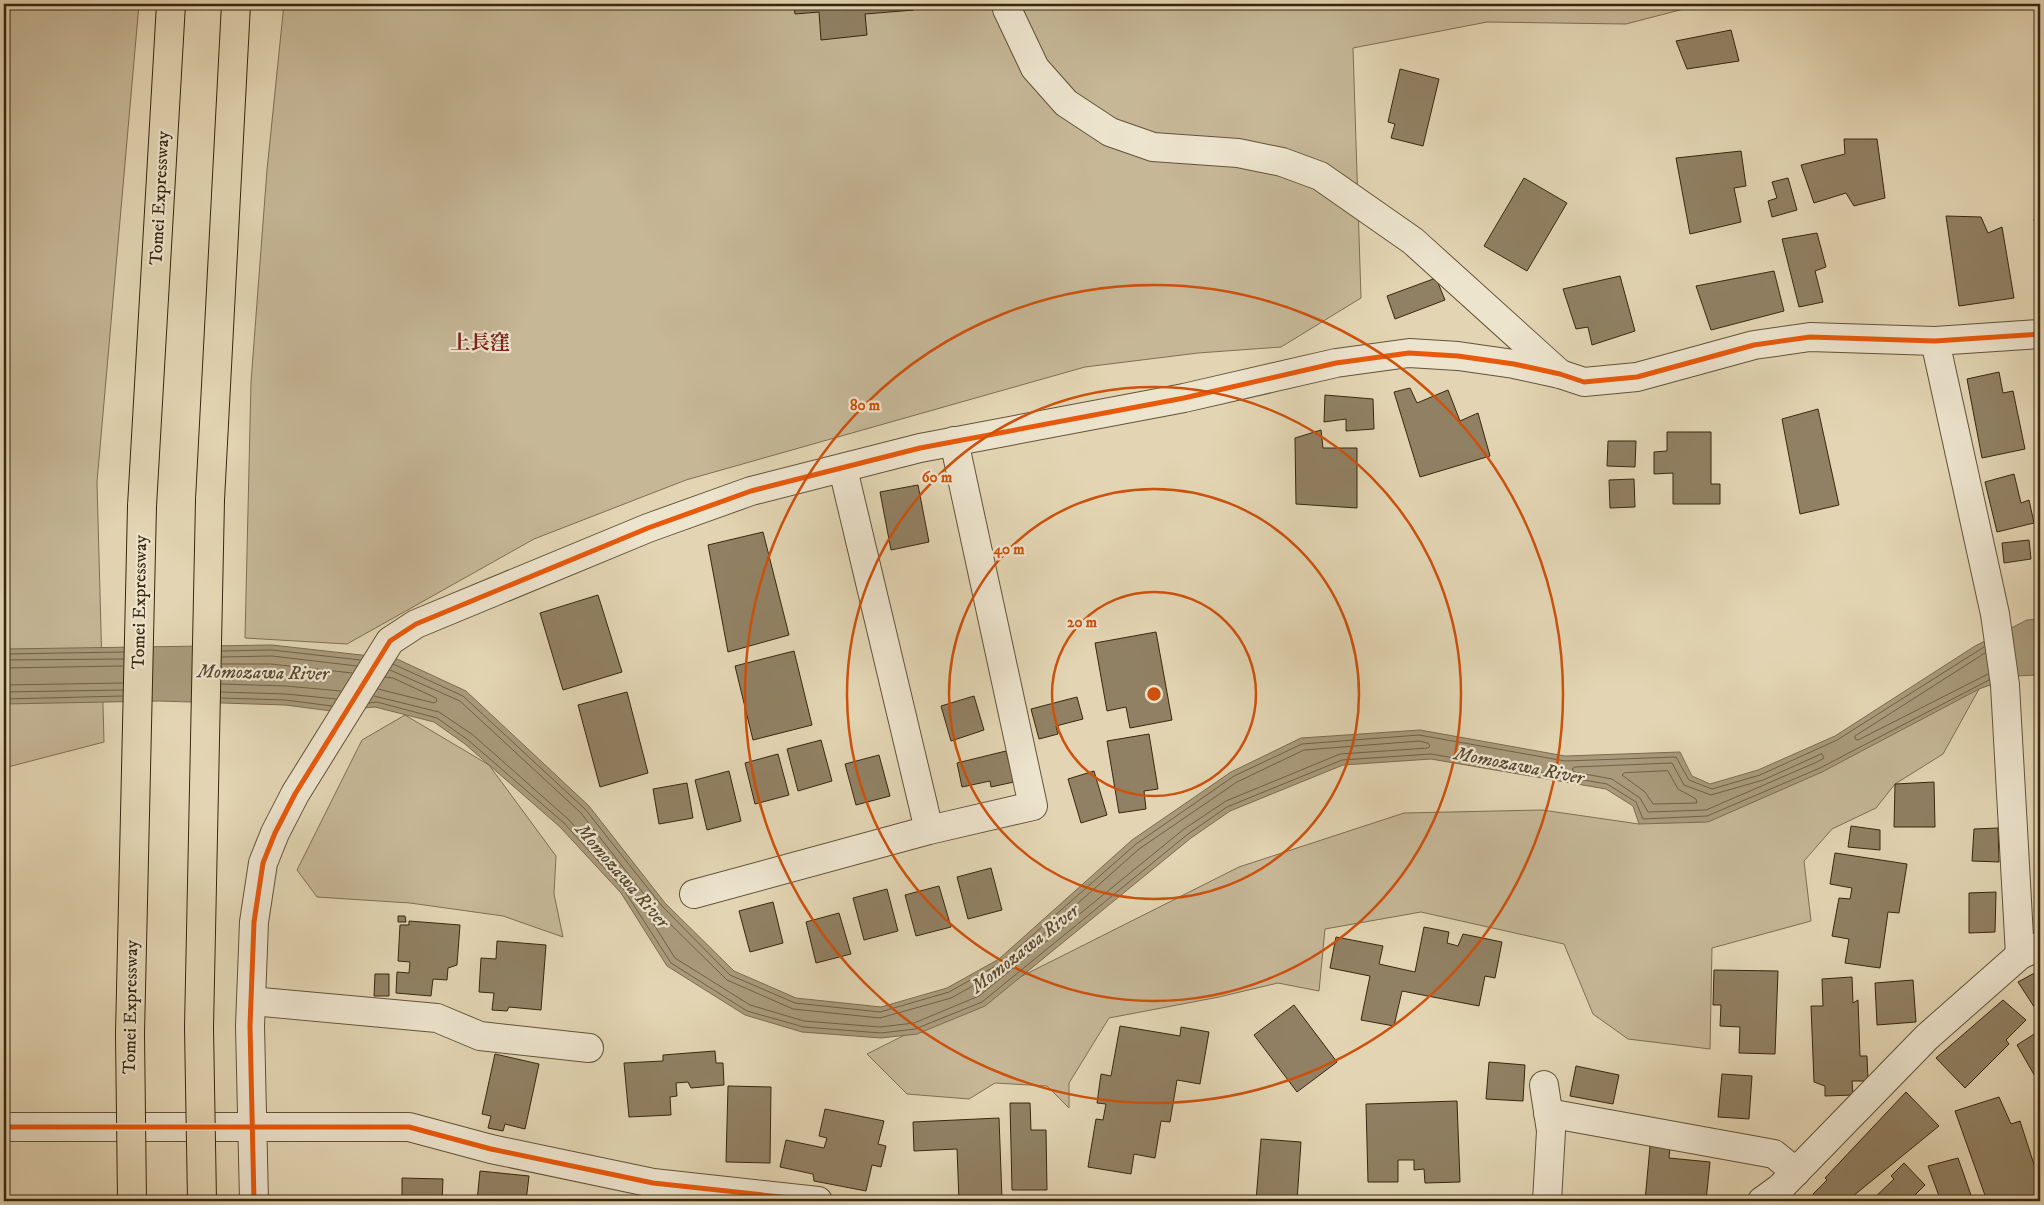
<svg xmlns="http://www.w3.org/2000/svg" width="2044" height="1205" viewBox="0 0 2044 1205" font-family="'IM FELL DW Pica','Noto Serif JP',serif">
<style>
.green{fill:#c6b797;stroke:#7f6e52}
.water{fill:#a99a7b;stroke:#7c6c4f}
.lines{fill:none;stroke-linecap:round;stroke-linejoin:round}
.shore{stroke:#706044;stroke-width:1}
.building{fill:#918164;stroke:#38260e}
.minor-casing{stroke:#635237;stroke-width:30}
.highway-casing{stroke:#38260e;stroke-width:30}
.minor{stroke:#ede4ce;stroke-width:28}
.highway{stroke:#e3d5b3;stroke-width:28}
.highway-bridge-casing{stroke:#38260e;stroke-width:30;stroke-linecap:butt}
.highway-bridge{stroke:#e3d5b3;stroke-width:28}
.cycleway-casing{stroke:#ede4ce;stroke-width:8}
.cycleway{stroke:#e8590c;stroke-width:5}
.ring{fill:none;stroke:#ce510c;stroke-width:2.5}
.labels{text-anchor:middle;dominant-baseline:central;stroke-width:4.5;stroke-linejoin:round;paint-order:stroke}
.street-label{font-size:18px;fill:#38260e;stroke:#ede4ce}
.water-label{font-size:19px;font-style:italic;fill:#5a492f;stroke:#ede4ce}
.quarter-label{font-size:20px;font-weight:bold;fill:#7a1f14;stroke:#ede4ce}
.centre{fill:#ce510c;stroke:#ede4ce;stroke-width:2.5}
.ring-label{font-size:15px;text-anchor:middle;font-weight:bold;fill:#ce510c;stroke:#ede4ce;stroke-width:4.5;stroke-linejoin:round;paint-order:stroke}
</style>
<rect width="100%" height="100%" fill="#e3d5b3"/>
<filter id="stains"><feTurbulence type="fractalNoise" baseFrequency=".004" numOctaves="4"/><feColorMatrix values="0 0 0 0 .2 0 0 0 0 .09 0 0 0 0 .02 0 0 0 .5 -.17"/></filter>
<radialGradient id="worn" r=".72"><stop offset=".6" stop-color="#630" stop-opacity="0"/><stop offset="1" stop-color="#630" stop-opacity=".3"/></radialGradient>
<!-- green -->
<g class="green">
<polygon points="4,4 139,4 97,482 104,742 4,768"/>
<polygon points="284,4 1703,4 1626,24 1487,22 1353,48 1361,298 1281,347 1198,353 1085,367 686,480 534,539 347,644 245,638 251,382 267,170"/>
<polygon points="1979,689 1943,754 1895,784 1876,808 1832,829 1804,861 1811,921 1712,948 1710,1049 1628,1039 1593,1014 1564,944 1421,912 1325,929 1319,991 1278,983 1219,997 1109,1018 1069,1083 1069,1108 1047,1086 995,1083 969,1099 907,1094 867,1054 1239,867 1404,813 1542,810 1639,824"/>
<polygon points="405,715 489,765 556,856 554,894 563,937 503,916 410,903 317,897 297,870 362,740"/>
</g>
<!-- water -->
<polygon class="water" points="2040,619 2040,675 2015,676 1979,689 1822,772 1708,822 1639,824 1633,806 1606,789 1431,759 1343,765 1230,811 1191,838 985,1006 917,1034 881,1038 802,1032 745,1015 667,966 621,893 560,827 465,744 434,722 375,707 332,711 285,705 159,701 4,704 4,649 272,645 397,659 466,691 589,806 665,903 734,971 796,998 881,1007 947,988 999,959 1132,840 1231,772 1301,738 1420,730 1565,756 1680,752 1692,776 1710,784 1758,770 1835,736 1975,646 2027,620"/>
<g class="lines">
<!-- shore -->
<g class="shore">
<polyline points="222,651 272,650 360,660"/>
<polyline points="1985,653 1855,736 1855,739 1858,740 1988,674"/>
<polyline points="4,654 124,652"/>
<polyline points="222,657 272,656 357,666"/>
<polyline points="4,660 124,659"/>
<polyline points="222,664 271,664 352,673"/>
<polyline points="393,664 463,696 585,809 662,906 730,975 795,1003 880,1012 949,992 1001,963 1136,844 1234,776 1302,744 1419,735 1565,761 1676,757 1689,780 1712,789 1760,775 1837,740 1984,647"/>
<polyline points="4,668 123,666"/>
<polyline points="221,684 286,686 341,691"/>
<polyline points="4,685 123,683"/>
<polyline points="378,689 434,703 437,701 436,698 393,678 385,677"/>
<polyline points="4,692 123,690"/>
<polyline points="221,692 286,694 336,699"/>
<polyline points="374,696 439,712 473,735 568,819 629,885 675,958 750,1005 804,1021 880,1027 914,1023 979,996 1184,829 1226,801 1340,754 1428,748 1430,746 1428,743 1419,741 1304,750 1237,782 1139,849 1005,968 951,998 880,1018 793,1009 727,980 657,911 581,813 460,701 390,670"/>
<polyline points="221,698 285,700 332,706"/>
<polyline points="4,699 123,696"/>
<polyline points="369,703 377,702 437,718 468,740 564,823 624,890 671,963 747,1011 804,1027 881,1033 915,1029 982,1002 1188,834 1227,807 1342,760 1431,754 1607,784 1636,802 1643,819 1707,816 1820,768 1989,680"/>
<polygon points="1822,754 1824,758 1817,762 1706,810 1648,812 1640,798 1612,779 1574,772 1572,769 1575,767 1672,763 1684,785 1711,795 1763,780"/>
<polygon points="1668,771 1678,789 1696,799 1697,803 1653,804 1645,792 1622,775 1624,773"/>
</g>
</g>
<!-- building -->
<g class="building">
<polygon points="794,4 914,4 914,10 865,14 867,35 821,40 819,12 795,14"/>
<polygon points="1731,30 1739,61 1687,69 1676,41"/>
<polygon points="1400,69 1439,79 1423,146 1391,138 1395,124 1388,122"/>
<polygon points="1844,139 1877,139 1885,198 1854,206 1846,193 1814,203 1801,165 1845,154"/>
<polygon points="1741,151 1746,186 1734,188 1741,222 1690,234 1676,158"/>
<polygon points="1524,178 1567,203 1527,271 1484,246"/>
<polygon points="1788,178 1797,210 1772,217 1768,201 1777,198 1772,182"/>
<polygon points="1946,216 1981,217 1988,233 2002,227 2014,298 1959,306"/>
<polygon points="2040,218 2040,259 2034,219"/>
<polygon points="1817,233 1826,267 1815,271 1823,302 1799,307 1782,239"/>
<polygon points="1774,271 1784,311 1711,330 1696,286"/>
<polygon points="1620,276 1635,331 1592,345 1588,327 1576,329 1563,289"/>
<polygon points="1436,278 1445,300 1395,319 1387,296"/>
<polygon points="1999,372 2003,393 2013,391 2025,449 1982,458 1967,379"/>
<polygon points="1410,388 1417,403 1448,390 1460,421 1478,413 1490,456 1420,477 1394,392"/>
<polygon points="1325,395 1373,399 1374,429 1346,431 1346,419 1324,422"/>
<polygon points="1818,409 1839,505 1800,514 1782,419"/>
<polygon points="1321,430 1323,448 1357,448 1357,508 1296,504 1295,438"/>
<polygon points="1667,432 1711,432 1711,484 1720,484 1720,504 1673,504 1673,473 1654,474 1654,452 1667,451"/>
<polygon points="1608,441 1636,441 1635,467 1607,466"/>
<polygon points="2014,474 2021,503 2029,500 2034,523 1997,532 1985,482"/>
<polygon points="1634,479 1635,507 1610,508 1609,480"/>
<polygon points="918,485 929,542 891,550 880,492"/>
<polygon points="763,532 789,635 728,652 708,545"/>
<polygon points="2029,540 2031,559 2004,563 2002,543"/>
<polygon points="598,595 622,672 563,690 540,613"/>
<polygon points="1156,632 1172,720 1130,728 1126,707 1107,711 1095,643"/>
<polygon points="794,651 812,725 753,740 735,666"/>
<polygon points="627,692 648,773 600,787 578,705"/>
<polygon points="974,696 984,730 951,741 941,706"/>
<polygon points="1077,697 1083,719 1056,726 1058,734 1039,739 1031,709"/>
<polygon points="1149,734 1158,789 1144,791 1146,809 1119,813 1107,741"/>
<polygon points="821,740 832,781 798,791 787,749"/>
<polygon points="1006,751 1014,782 991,787 990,781 962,787 957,763"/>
<polygon points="778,754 789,795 755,804 745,763"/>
<polygon points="879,755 890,796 856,805 845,764"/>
<polygon points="729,771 741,821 707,830 695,780"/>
<polygon points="1094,771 1107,815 1081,823 1068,779"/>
<polygon points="1934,782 1935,827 1894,827 1895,784"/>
<polygon points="687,783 693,818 659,824 653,789"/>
<polygon points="1851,826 1880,830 1880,850 1848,847"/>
<polygon points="1998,828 1999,862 1972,861 1974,829"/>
<polygon points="1835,853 1907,864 1899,913 1888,912 1880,968 1845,963 1849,939 1832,936 1839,898 1850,899 1852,888 1830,884"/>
<polygon points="991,868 1002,910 968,919 957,877"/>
<polygon points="939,886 951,927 916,936 905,895"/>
<polygon points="887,889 898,931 864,940 853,898"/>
<polygon points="1996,892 1995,932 1969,933 1969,893"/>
<polygon points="773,902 783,943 750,952 739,911"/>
<polygon points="839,913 851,954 816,963 806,922"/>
<polygon points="398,916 405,916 406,922 398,922"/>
<polygon points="409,921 460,925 457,965 448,968 447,980 433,979 431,996 396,993 397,972 409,973 410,962 398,961 400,925 409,925"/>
<polygon points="1424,927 1449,932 1447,943 1458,946 1463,934 1502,942 1495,978 1485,976 1479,1006 1402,991 1394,1026 1361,1020 1370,976 1330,968 1336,937 1383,946 1379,964 1415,972"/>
<polygon points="497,941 546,945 541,1010 509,1007 507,1011 492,1010 494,993 479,992 481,958 496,959"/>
<polygon points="1714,970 1778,971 1775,1054 1739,1053 1740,1027 1720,1026 1721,1005 1713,1005"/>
<polygon points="2040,970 2040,1016 2018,982"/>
<polygon points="375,974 389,974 389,996 374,996"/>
<polygon points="1852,977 1853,1003 1858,1000 1860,1056 1867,1056 1868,1081 1852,1081 1853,1095 1825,1096 1825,1086 1814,1082 1811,1006 1823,1006 1822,979"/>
<polygon points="1913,980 1916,1022 1877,1025 1875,983"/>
<polygon points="2003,1000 2026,1020 2006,1040 2009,1044 1965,1088 1936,1058"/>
<polygon points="1294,1005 1337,1062 1297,1092 1254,1035"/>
<polygon points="1120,1026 1180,1036 1181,1027 1209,1032 1200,1084 1177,1080 1170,1122 1161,1121 1155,1158 1134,1154 1131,1174 1088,1167 1096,1119 1103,1120 1106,1104 1097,1103 1101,1074 1111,1076"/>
<polygon points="2039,1031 2040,1033 2040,1085 2017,1045"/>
<polygon points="715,1051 716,1063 723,1063 724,1085 691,1088 688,1082 676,1083 677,1096 670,1097 671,1115 629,1117 624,1063 663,1061 663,1055"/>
<polygon points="495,1054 539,1064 525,1129 505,1124 503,1131 488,1128 491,1116 482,1114"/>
<polygon points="1489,1062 1525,1065 1523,1101 1486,1099"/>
<polygon points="1576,1066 1619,1075 1613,1104 1570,1096"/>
<polygon points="1722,1074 1752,1076 1749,1119 1718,1117"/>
<polygon points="728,1086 771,1087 770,1163 726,1162"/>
<polygon points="1906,1092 1939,1126 1847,1201 1820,1201 1813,1194 1827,1180 1825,1178"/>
<polygon points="1999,1097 2011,1124 2020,1121 2040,1183 2040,1201 1987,1201 1955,1111"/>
<polygon points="1457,1101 1460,1182 1425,1183 1424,1169 1414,1170 1414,1160 1398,1160 1398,1182 1368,1182 1366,1104"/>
<polygon points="1010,1103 1030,1103 1031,1130 1046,1130 1047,1190 1012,1190"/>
<polygon points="825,1109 884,1121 878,1144 886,1146 881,1167 872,1165 866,1191 814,1181 813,1174 780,1167 786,1140 824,1148 827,1138 819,1136"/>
<polygon points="999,1118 1002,1199 959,1201 957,1149 914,1151 913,1122"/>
<polygon points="1261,1139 1301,1142 1297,1201 1256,1201"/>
<polygon points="1650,1146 1670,1148 1669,1158 1710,1162 1706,1201 1645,1201"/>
<polygon points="1958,1158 1973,1201 1934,1201 1939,1196 1928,1166"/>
<polygon points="1904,1163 1925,1185 1913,1197 1917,1201 1871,1201 1894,1179 1891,1176"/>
<polygon points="480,1171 529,1176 526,1201 477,1201"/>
<polygon points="402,1178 443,1179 442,1201 402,1201"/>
</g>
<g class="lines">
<!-- minor casing -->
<g class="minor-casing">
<g id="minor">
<polyline points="1007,4 1007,9 1035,68 1066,103 1110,132 1153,147 1238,153 1282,162 1320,176 1413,241 1560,374"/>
<polyline points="1935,341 1995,614 2005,685 2020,955"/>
<polyline points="843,469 929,830"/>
<polyline points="694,894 929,830 1033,806 954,441"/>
<polyline points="251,1001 437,1018 480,1036 589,1048"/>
<polyline points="1544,1085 1551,1131 1547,1201"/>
<polyline points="1548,1113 1774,1154 1796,1172"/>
<polyline points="4,1127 409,1127 491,1149 653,1183 818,1201"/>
<polyline points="254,1201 250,1026 254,922 263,863 275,833 295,794 390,641 416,624 648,528 751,491 920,448 1184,398 1336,363 1409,353 1458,356 1514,364 1560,374 1584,382 1637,377 1754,345 1810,337 1935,341 2040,334"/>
<polyline points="1762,1201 1780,1188 1927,1037 2020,955 2040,946"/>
</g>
</g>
<!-- highway casing -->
<g class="highway-casing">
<g id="highway">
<polyline points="210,500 236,4"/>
<polyline points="142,506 171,4"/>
</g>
</g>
<!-- minor -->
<use href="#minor" class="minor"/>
<!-- highway -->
<use href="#highway" class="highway"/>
<!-- highway-bridge casing -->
<g class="highway-bridge-casing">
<g id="highway-bridge">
<polyline points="132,1201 130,1034 142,506"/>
<polyline points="202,1201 199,1028 210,500"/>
</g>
</g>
<!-- highway-bridge -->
<use href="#highway-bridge" class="highway-bridge"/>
<!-- cycleway casing -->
<g class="cycleway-casing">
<g id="cycleway">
<polyline points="4,1127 409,1127 491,1149 653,1183 818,1201"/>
<polyline points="254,1201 250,1026 254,922 263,863 275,833 295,794 390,641 416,624 648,528 751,491 920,448 1184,398 1336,363 1409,353 1458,356 1514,364 1560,374 1584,382 1637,377 1754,345 1810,337 1935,341 2040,334"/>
</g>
</g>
<!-- cycleway -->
<use href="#cycleway" class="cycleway"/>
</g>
<!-- distance rings -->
<g class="ring">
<circle cx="1154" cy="694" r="102"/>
<circle cx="1154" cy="694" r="205"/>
<circle cx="1154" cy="694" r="307"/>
<circle cx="1154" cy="694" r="409"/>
</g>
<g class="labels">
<!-- street labels -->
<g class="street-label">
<text transform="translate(160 198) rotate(-87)">Tomei Expressway</text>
<text transform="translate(140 602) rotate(-89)">Tomei Expressway</text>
<text transform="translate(131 1007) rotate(-89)">Tomei Expressway</text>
</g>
<!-- water labels -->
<g class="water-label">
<text transform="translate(263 673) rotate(1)">Momozawa River</text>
<text transform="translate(1519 766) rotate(11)">Momozawa River</text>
<text transform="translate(622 876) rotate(49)">Momozawa River</text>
<text transform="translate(1025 949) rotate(-38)">Momozawa River</text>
</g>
<!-- quarter labels -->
<g class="quarter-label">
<text x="480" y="343">上長窪</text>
</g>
</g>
<circle cx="1154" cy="694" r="8" class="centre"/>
<g class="ring-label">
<text x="865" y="410">80 m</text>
<text x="937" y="482">60 m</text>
<text x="1009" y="554">40 m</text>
<text x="1082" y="627">20 m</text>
</g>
<!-- margin -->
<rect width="2044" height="1205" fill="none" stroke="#e3d5b3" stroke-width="20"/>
<rect x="5" y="5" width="2034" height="1195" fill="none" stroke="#38260e" stroke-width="2.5"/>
<rect x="10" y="10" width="2024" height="1185" fill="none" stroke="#38260e"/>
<rect width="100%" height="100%" filter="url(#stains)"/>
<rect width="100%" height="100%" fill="url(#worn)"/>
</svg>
